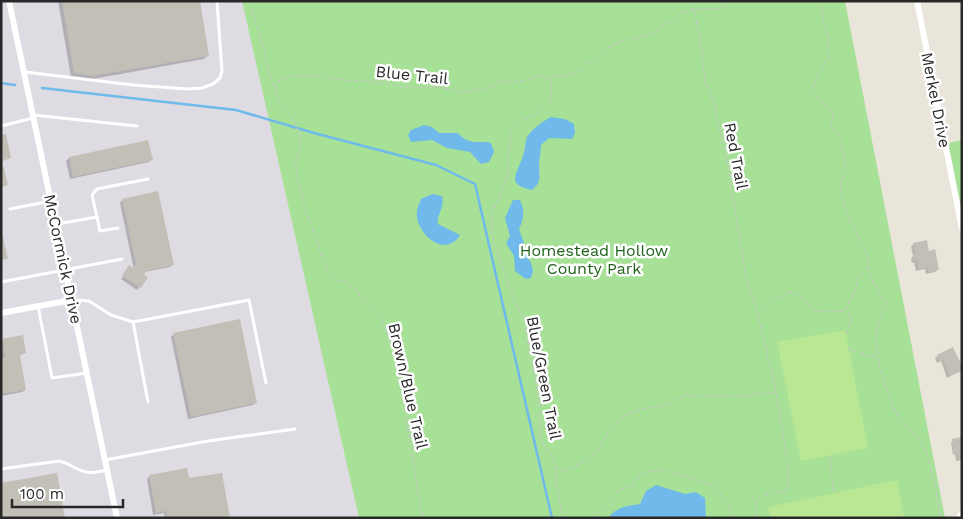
<svg xmlns="http://www.w3.org/2000/svg" width="963" height="519" viewBox="0 0 963 519" font-family="'Work Sans',sans-serif">
<style>
.industrial{fill:#dedbe3}
.green{fill:#a7e097}
.pitch{fill:#b9e793}
.water{fill:#6fbaea}
.shadow{fill:#0003}
.lines{fill:none;stroke-linecap:round;stroke-linejoin:round}
.stream{stroke:#6fbaea;stroke-width:2.5}
.building{fill:#c2bfb7}
.path{stroke:#c7c7c7;stroke-width:1;stroke-dasharray:4 2.5;stroke-linecap:butt}
.service{stroke:#fff;stroke-width:3}
.minor{stroke:#fff;stroke-width:6}
.labels{text-anchor:middle;dominant-baseline:central;stroke-width:5;stroke-linejoin:round;paint-order:stroke}
.street-label{font-size:16px;fill:#282828;stroke:#fff}
.park-label{font-size:16px;fill:#21621b;stroke:#fff}
</style>
<rect width="100%" height="100%" fill="#eae5da"/>
<!-- industrial -->
<polygon class="industrial" points="1,1 242,1 359,518 1,518"/>
<!-- green -->
<g class="green">
<polygon points="242,1 845,1 945,518 359,518"/>
<polygon points="962,140 962,212 948,143"/>
</g>
<!-- pitch -->
<g class="pitch">
<polygon points="845,330 868,448 801,461 777,342"/>
<polygon points="897,480 904,518 771,518 768,507"/>
</g>
<!-- water -->
<g class="water">
<path d="M551,117L565,119L574,124L575,133L572,139L549,138L541,145C541,152 539,158 539,165C539,176 542,182 532,190C505,185 517,174 523,156C525,151 525,143 527,137C532,129 542,122 551,117Z"/>
<path d="M424,125L432,127L439,133H458C469,146 477,140 491,143L494,152L489,162L481,164L470,152L447,148L432,140L411,142L408,135L411,130Z"/>
<path d="M432,194L442,196C445,209 436,215 438,224L460,235C445,260 414,232 417,211C417,207 420,203 421,199Z"/>
<path d="M513,200H520C525,211 524,218 519,229L524,243L525,253L531,263L533,271L531,278L526,279L515,271L514,256L506,243L510,236L505,218Z"/>
<path d="M656,485L685,494L696,492L705,498L706,518H608C617,507 626,506 640,504L646,491Z"/>
</g>
<!-- shadow -->
<g class="shadow">
<polygon points="58,1 198,1 208,55 204,59 87,80 71,77"/>
<polygon points="147,141 151,160 149,162 70,179 66,161 69,158"/>
<polygon points="122,200 173,264 170,267 144,272 142,275 146,278 137,290 121,279 129,268 134,270 120,203"/>
<polygon points="914,244 937,270 935,272 926,274 925,269 916,271 914,262 912,263 911,259 913,256 911,246"/>
<polygon points="174,334 256,402 253,405 188,419 171,337"/>
<polygon points="2,340 25,353 19,356 25,390 22,392 1,396"/>
<polygon points="938,356 962,370 947,378 941,361 937,363 935,358"/>
<polygon points="962,439 962,460 956,461 955,454 953,455 951,442"/>
<polygon points="150,476 228,518 165,518 164,513 153,515 147,479"/>
</g>
<g class="lines">
<!-- stream -->
<g class="stream">
<polyline points="1,83 15,85"/>
<polyline points="42,88 236,110 314,133 436,165 475,184 552,518"/>
</g>
</g>
<!-- building -->
<g class="building">
<polygon points="62,1 200,1 209,56 92,76 74,73"/>
<polygon points="6,134 11,158 2,161 8,185 1,187 1,135"/>
<polygon points="148,140 153,160 73,177 69,157"/>
<polygon points="158,191 174,265 146,271 144,275 148,277 141,288 122,276 129,265 133,268 136,264 122,199"/>
<polygon points="1,229 8,259 1,260"/>
<polygon points="927,240 929,251 935,249 939,270 929,272 928,267 919,269 917,260 914,261 913,255 916,254 913,243"/>
<polygon points="240,319 257,403 191,417 173,333"/>
<polygon points="23,335 26,353 20,355 26,390 1,394 1,358 5,357 2,339"/>
<polygon points="953,347 962,366 962,371 950,376 944,360 940,361 937,355"/>
<polygon points="962,437 962,459 958,460 957,453 954,454 952,439"/>
<polygon points="187,468 189,478 222,473 230,518 167,518 166,511 156,513 149,475"/>
<polygon points="57,473 65,518 1,518 1,483"/>
</g>
<g class="lines">
<!-- path -->
<g class="path">
<polyline points="250,1 274,88 281,105 296,124 300,135 300,147 296,160 296,173 303,202 327,272 333,279 343,281 355,288 360,296 368,307 382,318 392,347 404,405 419,495 420,506 424,518"/>
<polyline points="692,1 701,44 705,80 714,104 728,165 745,272 758,316 776,392 787,461 788,490 763,495 756,501 755,518"/>
<path d="M817,1L823,11V24L829,40V57L815,80L812,91L834,114L831,125L841,141L846,169L840,187L848,215L863,248L868,256V268L874,284L887,304C882,313 878,322 877,333C875,360 887,402 903,424C908,431 917,436 922,443C932,464 938,495 940,518"/>
<polyline points="551,78 551,100 540,111 519,123 510,132 508,173 491,217 493,240 516,304 524,319 540,405 540,435 545,447 553,456 556,469 556,481 563,518"/>
<polyline points="275,88 280,80 291,76 307,75 352,81 362,80 415,88 437,87 459,91 475,91 489,87 502,82 522,81 537,77 563,76 576,73 612,45 622,41 645,37 659,30 683,12 700,9 719,9 731,1"/>
<path d="M758,316L771,302L789,292L800,294C814,315 821,313 845,310C849,303 854,295 856,287C858,278 858,273 868,268"/>
<path d="M846,334C850,325 855,318 846,310"/>
<polyline points="848,348 878,359"/>
<polyline points="829,455 834,493"/>
<polyline points="557,469 567,470 594,456 611,429 625,415 642,409 663,406 688,394 698,397 747,396 776,392"/>
<polyline points="594,518 616,492 630,485 646,472 660,470 690,477 715,486 729,506 732,518"/>
</g>
<!-- service -->
<g class="service">
<polyline points="25,72 133,85 188,89 202,88 213,84 220,78 222,71 217,1"/>
<polyline points="33,115 137,126"/>
<polyline points="1,126 33,118"/>
<polyline points="10,209 51,201"/>
<polyline points="97,217 100,231 118,228"/>
<polyline points="57,224 97,217 92,195 97,189 148,179"/>
<polyline points="1,282 122,259"/>
<polyline points="73,300 89,301 111,315 133,322 249,300 266,383"/>
<polyline points="38,306 52,378 87,373"/>
<polyline points="133,322 148,402"/>
<polyline points="105,460 208,441 295,429"/>
<path d="M1,469L59,461C69,463 76,470 86,472C93,474 100,471 107,470"/>
</g>
<!-- minor -->
<g class="minor">
<polyline points="9,1 117,518"/>
<polyline points="917,1 962,229"/>
<polyline points="1,313 72,300"/>
<polyline points="959,518 962,513"/>
</g>
</g>
<g class="labels">
<!-- street labels -->
<g class="street-label">
<text transform="translate(412 75) rotate(6)">Blue Trail</text>
<text transform="translate(936 100) rotate(79)">Merkel Drive</text>
<text transform="translate(736 156) rotate(79)">Red Trail</text>
<text transform="translate(63 259) rotate(78)">McCormick Drive</text>
<text transform="translate(544 378) rotate(79)">Blue/Green Trail</text>
<text transform="translate(408 386) rotate(77)">Brown/Blue Trail</text>
</g>
<!-- park labels -->
<g class="park-label">
<text x="594" y="250">Homestead Hollow<tspan x="594" dy="18">County Park</tspan></text>
</g>
</g>
<!-- border -->
<rect width="963" height="519" fill="none" stroke="#282828" stroke-width="5"/>
<!-- scale -->
<path d="M12 499v8h111v-8" fill="none" stroke="#282828" stroke-width="2.5"/>
<text x="20" y="499" font-size="15" fill="#282828" stroke="#ffffff" stroke-width="4" paint-order="stroke">100 m</text>
</svg>
